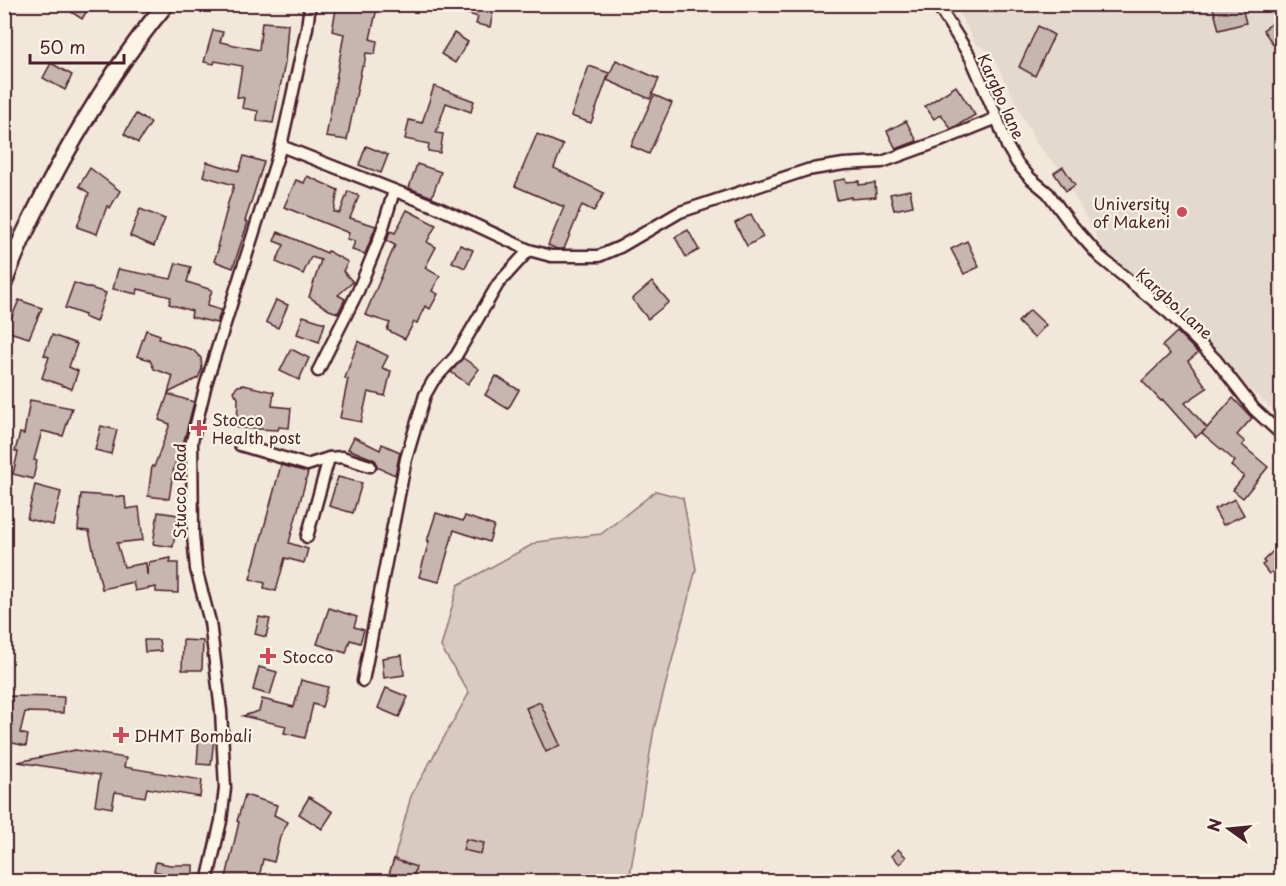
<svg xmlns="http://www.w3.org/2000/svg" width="1286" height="886" viewBox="0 0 1286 886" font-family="'Playpen Sans',sans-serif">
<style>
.built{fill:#e4d9cd}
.green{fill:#d8cac0;stroke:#917476;stroke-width:1.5}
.building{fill:#c7b6af;stroke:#4a1f2b;stroke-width:1.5}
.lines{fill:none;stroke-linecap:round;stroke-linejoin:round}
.minor-casing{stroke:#4a1f2b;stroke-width:15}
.primary-casing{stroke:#4a1f2b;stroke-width:20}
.minor{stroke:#fcf5e5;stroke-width:10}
.primary{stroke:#fcf5e5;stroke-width:15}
.poi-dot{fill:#d1495b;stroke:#fcf5e5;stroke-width:2}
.labels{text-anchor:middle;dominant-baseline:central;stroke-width:4.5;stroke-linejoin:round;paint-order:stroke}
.street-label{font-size:16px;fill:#4a1f2b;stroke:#fcf5e5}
.poi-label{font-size:16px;fill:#4a1f2b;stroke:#fcf5e5;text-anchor:start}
</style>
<rect width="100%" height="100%" fill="#f1e8da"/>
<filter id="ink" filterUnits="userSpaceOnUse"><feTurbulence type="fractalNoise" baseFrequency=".0167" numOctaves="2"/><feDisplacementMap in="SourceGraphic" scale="12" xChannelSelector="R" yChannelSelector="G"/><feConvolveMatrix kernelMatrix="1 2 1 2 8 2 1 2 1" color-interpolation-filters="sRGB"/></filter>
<g filter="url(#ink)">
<!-- built -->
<polygon class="built" points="955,5 1281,5 1281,416 1237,379 1162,299 1107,256 1058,167 1037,145 991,53 975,43"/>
<!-- green -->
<polygon class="green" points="656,491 683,498 696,569 654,729 629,881 388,882 411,796 469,693 441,647 458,585 537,542 601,534"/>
<!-- building -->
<g class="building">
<polygon points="59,4 91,4 82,19"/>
<polygon points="337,4 378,4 370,39 377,41 375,54 366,53 364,66 362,66 347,140 326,137 344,34 332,31"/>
<polygon points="446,4 495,4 490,27 476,24 478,17 446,7"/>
<polygon points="1212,4 1241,4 1246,23 1219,30"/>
<polygon points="1281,17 1281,55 1263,30"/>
<polygon points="262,22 288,24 285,63 273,123 257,121 258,111 242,108 244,98 237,97 242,66 215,61 214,64 204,62 213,30 223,32 220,42 259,50"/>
<polygon points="1038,26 1054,35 1035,76 1019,67"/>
<polygon points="454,33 468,42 455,63 441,54"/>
<polygon points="616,60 659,79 650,99 607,80"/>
<polygon points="51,63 72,75 65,90 43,78"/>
<polygon points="589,66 609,73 591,123 571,116"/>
<polygon points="434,86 474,101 471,112 446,103 436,133 443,134 440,153 428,151 429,144 405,139 409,120 422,123"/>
<polygon points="956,86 975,115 951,129 941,114 934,119 925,106"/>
<polygon points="654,95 672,103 649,154 631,146"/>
<polygon points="136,114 151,123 138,143 124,134"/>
<polygon points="906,121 917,141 896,149 887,131"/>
<polygon points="537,134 563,145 554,168 604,193 594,211 582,205 564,249 557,249 548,245 564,207 515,186"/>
<polygon points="366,146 388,155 381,173 359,165"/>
<polygon points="244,156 264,162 245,221 248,222 233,268 214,261 219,247 217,247 227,209 226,209 234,185 203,176 207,162 239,171"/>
<polygon points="417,164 441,172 432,197 409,188"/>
<polygon points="1063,167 1075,185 1066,191 1054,173"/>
<polygon points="90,168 120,191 110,208 107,206 97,234 77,227 89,193 79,186"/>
<polygon points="307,176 338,190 334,212 340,213 348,191 359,196 350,218 376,226 365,254 352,250 355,241 347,239 349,233 284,207 296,180 304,183"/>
<polygon points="845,179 846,182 859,181 859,185 875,183 876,197 851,199 851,197 837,200 833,181"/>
<polygon points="910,190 913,206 894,210 890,194"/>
<polygon points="140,209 165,219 154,246 130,236"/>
<polygon points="407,210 436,225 427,242 436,247 425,268 440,276 432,291 438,294 430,309 425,306 417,323 414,322 405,339 387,330 390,323 365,315 395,245 387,241 390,231 395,233"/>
<polygon points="751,214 763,237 747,246 735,223"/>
<polygon points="688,230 699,250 686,257 675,237"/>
<polygon points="278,232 327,253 328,251 348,262 343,271 353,282 338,295 345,299 338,313 329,310 309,297 321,260 311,257 303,274 276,262 284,245 274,241"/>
<polygon points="967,241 979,267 964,274 951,249"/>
<polygon points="460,245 473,250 465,268 452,262"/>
<polygon points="176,263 191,267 187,282 212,290 207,306 221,310 217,323 191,317 192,311 169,304 171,297 138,289 137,294 113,289 118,269 171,279"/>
<polygon points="652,282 669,302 648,319 632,299"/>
<polygon points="74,283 106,293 96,322 84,317 85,315 65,308"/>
<polygon points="19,300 42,308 29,338 6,331"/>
<polygon points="276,300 288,305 278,328 266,322"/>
<polygon points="1030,310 1046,325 1034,338 1018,322"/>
<polygon points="303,316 325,323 319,342 297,334"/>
<polygon points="146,330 160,335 159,339 193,350 201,358 202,369 198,378 168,393 173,376 154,369 150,360 137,356"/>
<polygon points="1177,332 1198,353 1188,361 1207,388 1185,403 1207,428 1233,398 1252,418 1237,435 1245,442 1242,445 1268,467 1243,498 1233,490 1244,476 1231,466 1235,461 1202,433 1206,429 1196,437 1163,400 1161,401 1142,381 1170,354 1162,346"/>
<polygon points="52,335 77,344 69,367 78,371 72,389 42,378 49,357 44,355"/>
<polygon points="358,341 388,356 382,368 391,371 385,396 368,392 361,422 340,418 348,379 345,378"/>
<polygon points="291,349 309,358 299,380 280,371"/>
<polygon points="463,358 479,369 468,384 451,372"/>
<polygon points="496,376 519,390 508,409 485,395"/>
<polygon points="243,385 274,392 272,406 291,408 289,428 279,427 278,430 237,428 238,398 233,391 238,386"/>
<polygon points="168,394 194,402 185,437 174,467 169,499 148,496 152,466 154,467 170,424 159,420"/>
<polygon points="30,400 72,408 63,436 42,431 34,460 37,461 33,479 13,474 18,452 15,451 20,433 24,434"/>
<polygon points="101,426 117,430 111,454 95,450"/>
<polygon points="354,437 380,450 382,444 400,452 395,475 377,467 376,461 373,459 348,449"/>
<polygon points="281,465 308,472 289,543 308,549 304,563 285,558 276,591 264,588 265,583 250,579"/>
<polygon points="338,477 362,483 353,513 329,506"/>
<polygon points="35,485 61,492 53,525 27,519"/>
<polygon points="81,494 125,497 126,509 139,507 143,540 117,543 124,567 146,563 147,575 149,562 171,558 170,563 178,563 178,593 156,592 156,587 135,591 133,582 102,589 89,531 78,530"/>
<polygon points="1235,499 1244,515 1223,525 1214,509"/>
<polygon points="158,512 178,515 173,547 153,544"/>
<polygon points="436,513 463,521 465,516 494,526 489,542 454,530 439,582 419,577 429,541 427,541"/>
<polygon points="1281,543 1281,565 1269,574 1262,565 1265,563 1263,561"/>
<polygon points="329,608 357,617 354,627 364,630 360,643 350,640 346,653 317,644"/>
<polygon points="259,617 270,619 266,637 255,634"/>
<polygon points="144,640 159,640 161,651 145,652"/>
<polygon points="183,640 203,641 202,670 182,670"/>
<polygon points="402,655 404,675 384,678 382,658"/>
<polygon points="259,667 277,672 270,695 253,690"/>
<polygon points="301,680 328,687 322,707 313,704 305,738 284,733 286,726 243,716 259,711 262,699 294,707"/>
<polygon points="386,688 408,697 399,717 378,708"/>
<polygon points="4,696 64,697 63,713 25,712 20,733 28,735 26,746 4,741"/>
<polygon points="540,702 560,745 546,752 526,708"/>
<polygon points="199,736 214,738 211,765 197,764"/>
<polygon points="75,750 126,758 124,767 202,780 200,797 147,788 145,797 115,792 112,808 95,805 100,775 18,762"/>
<polygon points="245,795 277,805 274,815 288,822 280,837 274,862 263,859 258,882 225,882 239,822 237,821"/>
<polygon points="309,797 333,812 322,829 299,814"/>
<polygon points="466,839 484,843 481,854 463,850"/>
<polygon points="898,849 906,857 900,864 891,856"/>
<polygon points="394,859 416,867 412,882 401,882 388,877"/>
<polygon points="156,862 170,865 193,865 193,880 170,880 170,875 154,871"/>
</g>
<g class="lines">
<!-- minor casing -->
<g class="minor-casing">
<g id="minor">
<polyline points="937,4 971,58 997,118 1007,146 1017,163 1030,178 1048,193 1070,223 1100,257 1169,313 1216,360 1254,409 1282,435"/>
<polyline points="281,146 439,208 529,250 551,256 599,256 620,247 680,212 807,170 844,164 882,162 940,141 997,118"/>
<polyline points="318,371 358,291 380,237 394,191"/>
<polyline points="240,445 307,465 329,458 342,457 370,466"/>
<polyline points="307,537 329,458"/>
<polyline points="363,681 406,459 425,395 433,381 456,356 498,284 529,250"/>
<polyline points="207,882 221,821 225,788 221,711 210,622 196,569 193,535 192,441 206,384 281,146 307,28 310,4"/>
</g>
</g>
<!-- primary casing -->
<g class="primary-casing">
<path id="primary" d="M4,283C19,241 40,201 61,162C92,106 125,53 166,4"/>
</g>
<!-- minor -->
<use href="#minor" class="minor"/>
<!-- primary -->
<use href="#primary" class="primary"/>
</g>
</g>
<!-- markers -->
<g class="poi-dot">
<circle cx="1182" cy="212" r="6"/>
<path d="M196 419h6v6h6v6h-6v6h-6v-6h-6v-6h6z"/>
<path d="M265 647h6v6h6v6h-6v6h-6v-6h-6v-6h6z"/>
<path d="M118 726h6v6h6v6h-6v6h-6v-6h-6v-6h6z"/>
</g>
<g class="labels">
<!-- street labels -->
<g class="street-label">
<text transform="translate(1002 96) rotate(66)">Kargbo lane</text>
<text transform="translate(1175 303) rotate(42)">Kargbo Lane</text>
<text transform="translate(179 491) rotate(-90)">Stucco Road</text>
</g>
<!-- poi labels -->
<g class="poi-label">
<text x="1170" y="203" text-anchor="end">University<tspan x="1170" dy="18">of Makeni</tspan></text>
<text x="212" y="419">Stocco<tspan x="212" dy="18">Health post</tspan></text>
<text x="282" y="656">Stocco</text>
<text x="134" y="735">DHMT Bombali</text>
</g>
</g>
<!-- margin -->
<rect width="1286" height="886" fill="none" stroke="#fcf5e5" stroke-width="24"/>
<rect x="12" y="12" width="1262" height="862" fill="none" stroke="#4a1f2b" stroke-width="2" filter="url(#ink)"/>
<!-- north arrow -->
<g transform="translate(1229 829) rotate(285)" stroke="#fcf5e5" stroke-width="4.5" paint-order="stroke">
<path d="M0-4.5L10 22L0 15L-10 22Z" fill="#4a1f2b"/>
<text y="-9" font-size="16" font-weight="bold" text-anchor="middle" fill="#4a1f2b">N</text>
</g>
<!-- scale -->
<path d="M30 54v9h94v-9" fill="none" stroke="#4a1f2b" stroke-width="3"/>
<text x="39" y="54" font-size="18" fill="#4a1f2b" stroke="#fcf5e5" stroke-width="4.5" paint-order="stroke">50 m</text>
</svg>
